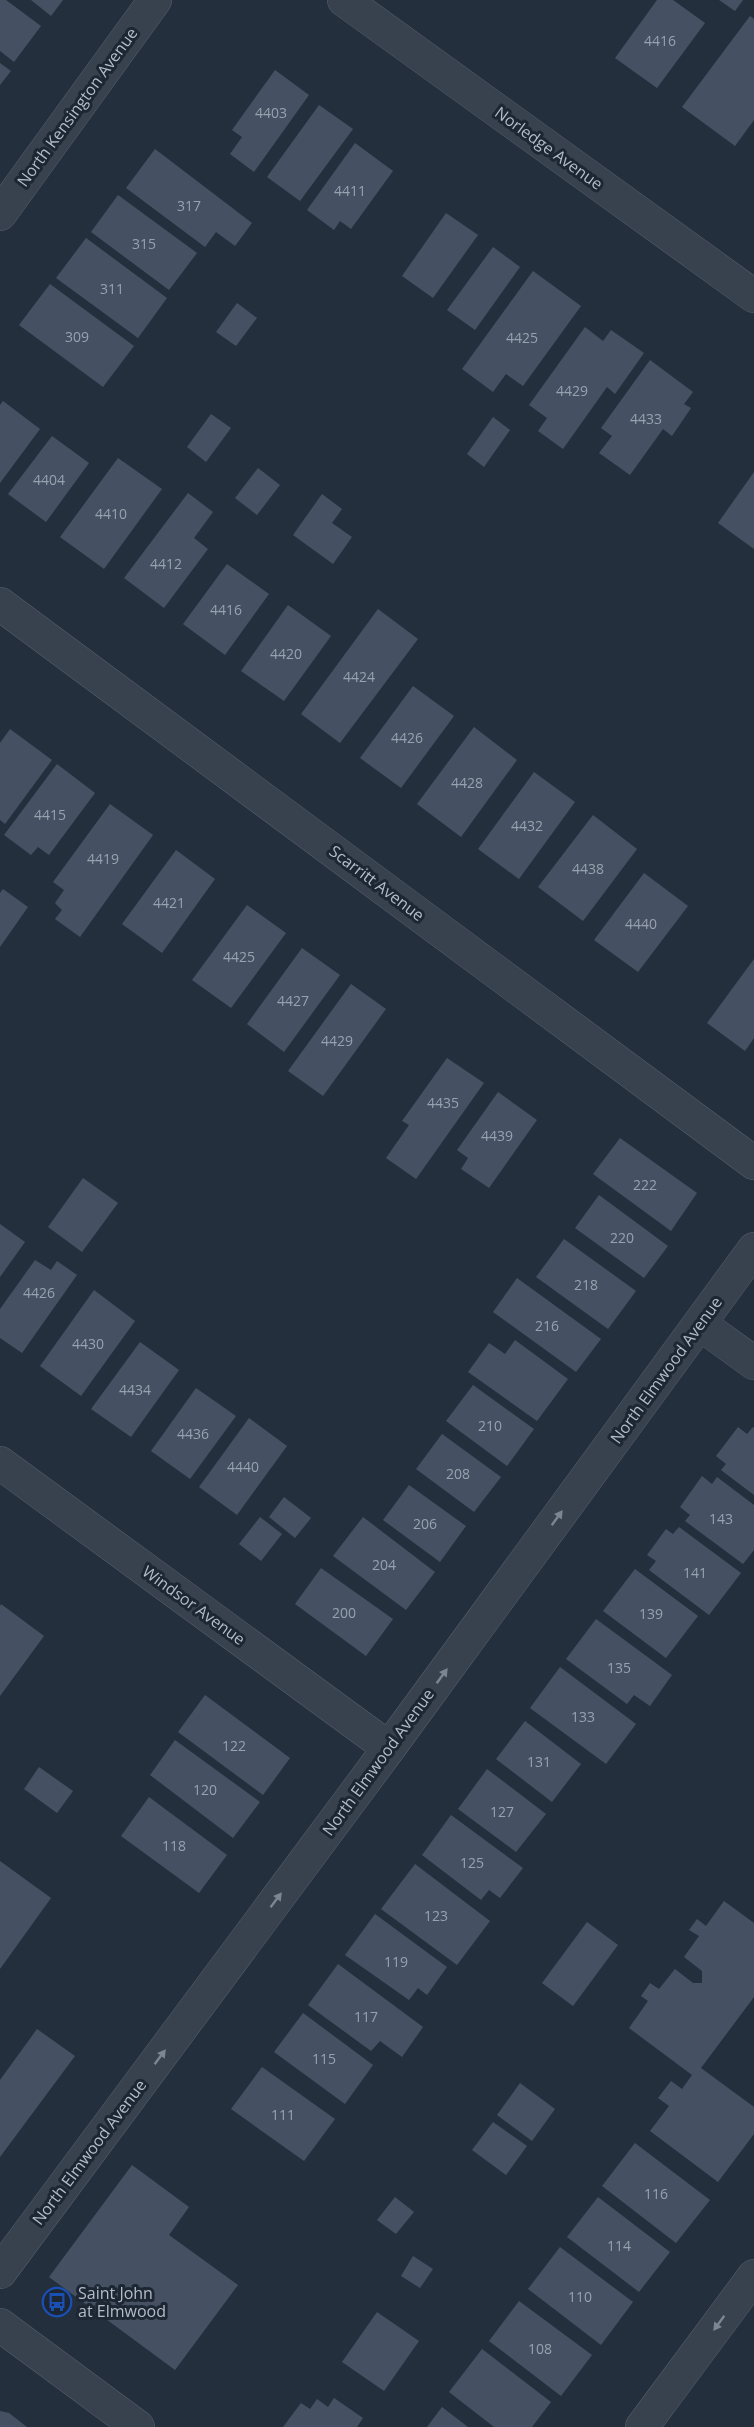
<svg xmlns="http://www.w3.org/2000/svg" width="754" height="2427" viewBox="0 0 754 2427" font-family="'Open Sans',sans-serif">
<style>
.building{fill:#455162}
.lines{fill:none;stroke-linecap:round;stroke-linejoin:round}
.minor-casing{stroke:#565f6c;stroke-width:34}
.minor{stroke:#38414e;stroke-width:33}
.oneway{fill:#7c8592}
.labels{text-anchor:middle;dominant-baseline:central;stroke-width:6;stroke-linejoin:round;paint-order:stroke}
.number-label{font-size:14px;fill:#98a1af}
.street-label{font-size:16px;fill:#b4bcc9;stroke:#1d2633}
.poi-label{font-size:16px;fill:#b4bcc9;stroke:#1d2633;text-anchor:start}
</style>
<rect width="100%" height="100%" fill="#242f3e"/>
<!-- building -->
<g class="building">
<polygon points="0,0 6,0 41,26 14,62 0,51"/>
<polygon points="31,0 63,0 51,16"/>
<polygon points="657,0 673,0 705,23 657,88 615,58"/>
<polygon points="719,0 743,0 735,11"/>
<polygon points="750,16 754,19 754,120 735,146 682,107"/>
<polygon points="0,63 11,71 0,85"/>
<polygon points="275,70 309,95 254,172 230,154 242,137 232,130"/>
<polygon points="319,105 353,129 300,201 267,177"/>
<polygon points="355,143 393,171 351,229 340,221 334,230 307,210"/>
<polygon points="155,149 252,223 235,246 216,232 205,247 126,188"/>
<polygon points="118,195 197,253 169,290 91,232"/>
<polygon points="446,213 478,235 433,298 402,276"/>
<polygon points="86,238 167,298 138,338 56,278"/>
<polygon points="493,247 520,267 475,330 447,310"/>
<polygon points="533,271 581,306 523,386 506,374 493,392 462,369"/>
<polygon points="50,284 134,346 103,387 19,325"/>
<polygon points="237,303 257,318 236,346 216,332"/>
<polygon points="585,327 603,341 611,330 644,353 615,394 607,387 563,449 538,431 547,418 529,405"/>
<polygon points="650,360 693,392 684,404 691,408 672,436 663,429 630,475 599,453 612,436 601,428"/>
<polygon points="3,401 40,429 0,483 0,405"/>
<polygon points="211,414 231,428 206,462 187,447"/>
<polygon points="493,417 510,430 484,467 467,454"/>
<polygon points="52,436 89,463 46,522 8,494"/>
<polygon points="118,458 162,489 104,569 60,537"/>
<polygon points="258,468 280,485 257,515 235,498"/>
<polygon points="754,472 754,549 718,523"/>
<polygon points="188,493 213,512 194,538 208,549 164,608 124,578"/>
<polygon points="322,494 342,509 332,523 352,537 333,564 293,535"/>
<polygon points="227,564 269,594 225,655 183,624"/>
<polygon points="288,605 331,636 284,701 241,671"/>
<polygon points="378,609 418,639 340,743 301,714"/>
<polygon points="413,686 454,716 401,788 360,758"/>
<polygon points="474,727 517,760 461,837 417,804"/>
<polygon points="10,729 52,760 5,824 0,820 0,743"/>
<polygon points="57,764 95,793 49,855 38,847 31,855 4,835"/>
<polygon points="534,772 575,802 519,879 478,849"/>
<polygon points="110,804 153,835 80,937 55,919 62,910 55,903 64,890 53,882"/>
<polygon points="593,815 637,849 583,921 538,887"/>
<polygon points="176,850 215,879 162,953 122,924"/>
<polygon points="644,873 688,906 638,972 594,940"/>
<polygon points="3,889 28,907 0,947 0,893"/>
<polygon points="247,905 286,933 231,1008 192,980"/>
<polygon points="302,948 340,975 284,1052 247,1024"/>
<polygon points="754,959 754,1038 745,1051 707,1023"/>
<polygon points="351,984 386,1009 323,1096 288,1071"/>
<polygon points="447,1058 484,1083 416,1179 386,1158 409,1125 402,1121"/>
<polygon points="498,1092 537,1120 489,1188 461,1169 468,1158 457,1150"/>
<polygon points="620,1138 697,1193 671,1231 593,1174"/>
<polygon points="83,1178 118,1203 82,1252 48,1227"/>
<polygon points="599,1195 668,1246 644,1278 575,1228"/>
<polygon points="0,1224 25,1242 0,1277"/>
<polygon points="564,1239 636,1291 608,1329 536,1277"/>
<polygon points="35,1260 51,1270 57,1261 77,1275 22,1353 0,1338 0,1309"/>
<polygon points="517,1278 601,1339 576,1372 493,1312"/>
<polygon points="94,1290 135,1321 81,1396 40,1366"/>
<polygon points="515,1340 568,1379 537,1421 468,1372 489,1343 505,1354"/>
<polygon points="140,1342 179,1370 131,1437 91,1409"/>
<polygon points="473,1385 534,1429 507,1466 446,1421"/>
<polygon points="196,1388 236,1416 190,1479 151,1451"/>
<polygon points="249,1418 287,1446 237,1515 199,1487"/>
<polygon points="738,1427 747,1434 753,1427 754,1428 754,1495 721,1470 726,1464 716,1456"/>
<polygon points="442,1434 501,1477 474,1512 416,1469"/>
<polygon points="702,1476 712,1484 717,1477 754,1505 754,1550 743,1564 685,1521 690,1515 680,1507"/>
<polygon points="409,1485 466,1526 440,1562 383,1520"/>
<polygon points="284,1497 311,1518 295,1538 269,1517"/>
<polygon points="260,1517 282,1534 261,1561 239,1544"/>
<polygon points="363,1517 435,1572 406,1610 333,1556"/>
<polygon points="679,1527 741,1573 709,1615 649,1570 656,1561 647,1555 666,1529 673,1534"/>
<polygon points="321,1568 393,1619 366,1656 295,1604"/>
<polygon points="635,1569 698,1616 666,1658 603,1611"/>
<polygon points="1,1604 44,1636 0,1696 0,1606"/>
<polygon points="596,1619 672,1675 650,1706 634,1695 627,1704 566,1659"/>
<polygon points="560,1667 636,1724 606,1764 530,1708"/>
<polygon points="205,1695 290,1758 263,1795 178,1732"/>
<polygon points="525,1721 581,1764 552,1802 496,1759"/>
<polygon points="175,1740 260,1802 233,1838 150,1775"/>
<polygon points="39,1767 73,1791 57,1813 24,1789"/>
<polygon points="487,1769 546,1814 516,1852 458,1809"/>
<polygon points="149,1797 227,1855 199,1893 121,1836"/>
<polygon points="451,1815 523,1868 500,1898 489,1890 481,1900 422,1855"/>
<polygon points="0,1861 51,1898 0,1969"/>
<polygon points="415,1864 490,1921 457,1965 381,1909"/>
<polygon points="724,1901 754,1923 754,1997 701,2068 754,2107 754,2134 718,2182 650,2131 669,2106 658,2098 671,2081 682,2089 692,2075 629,2028 648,2001 641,1996 650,1983 659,1989 675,1969 693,1983 702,1983 702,1971 684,1957 699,1936 689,1930 697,1919 706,1926"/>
<polygon points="375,1914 447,1967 427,1995 418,1988 409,2000 345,1955"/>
<polygon points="587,1922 618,1945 573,2006 542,1983"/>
<polygon points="338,1964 423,2027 402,2057 380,2041 371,2051 308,2005"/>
<polygon points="303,2013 373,2065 345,2104 274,2052"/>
<polygon points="37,2029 75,2056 0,2157 0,2080"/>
<polygon points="262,2067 335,2119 304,2161 231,2109"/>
<polygon points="520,2083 555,2109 532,2141 497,2115"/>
<polygon points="493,2122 527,2146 506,2175 472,2150"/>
<polygon points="635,2143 710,2200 676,2243 602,2186"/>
<polygon points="132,2165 189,2207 169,2235 238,2285 175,2370 49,2277"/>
<polygon points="395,2197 414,2212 396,2234 377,2220"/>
<polygon points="598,2197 670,2252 639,2292 567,2237"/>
<polygon points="560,2247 633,2302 601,2345 528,2289"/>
<polygon points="413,2256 433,2269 420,2288 401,2276"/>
<polygon points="519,2301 592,2355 561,2396 489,2341"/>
<polygon points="377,2312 419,2341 384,2391 342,2362"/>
<polygon points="482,2349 551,2402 532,2427 494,2427 449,2392"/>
<polygon points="334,2398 363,2418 357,2427 283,2427 301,2403 310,2409 317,2399 328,2407"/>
<polygon points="442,2407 468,2427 427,2427"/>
<polygon points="0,2411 9,2413 27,2427 0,2427"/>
</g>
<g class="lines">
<!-- minor casing -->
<g class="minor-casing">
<g id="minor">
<polyline points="344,0 754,296"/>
<polyline points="0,214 155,0"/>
<polyline points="0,604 754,1163"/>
<polyline points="700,1324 754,1363"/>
<polyline points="0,1463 389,1748"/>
<polyline points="0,2272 389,1748 754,1249"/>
<polyline points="0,2325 138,2427"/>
<polyline points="642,2427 754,2276"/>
</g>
</g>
<!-- minor -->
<use href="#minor" class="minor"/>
</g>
<!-- one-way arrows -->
<defs><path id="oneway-solid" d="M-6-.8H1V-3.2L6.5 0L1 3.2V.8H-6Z" transform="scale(1.5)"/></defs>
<g class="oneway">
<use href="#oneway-solid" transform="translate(557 1518) rotate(-54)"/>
<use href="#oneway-solid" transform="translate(442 1676) rotate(-54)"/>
<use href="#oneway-solid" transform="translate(276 1900) rotate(-53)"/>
<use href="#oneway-solid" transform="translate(160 2057) rotate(-53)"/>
<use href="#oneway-solid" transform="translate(719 2323) rotate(126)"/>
</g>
<!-- icons -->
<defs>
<g id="bus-ring" transform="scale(1.5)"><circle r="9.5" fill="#1d2633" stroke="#1a4fb4" stroke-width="1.5"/><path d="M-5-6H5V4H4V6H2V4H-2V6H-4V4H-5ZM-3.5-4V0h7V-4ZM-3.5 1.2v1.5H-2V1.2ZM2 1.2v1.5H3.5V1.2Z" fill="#1a4fb4"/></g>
</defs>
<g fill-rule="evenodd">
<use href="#bus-ring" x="57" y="2302"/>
</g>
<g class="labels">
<!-- number labels -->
<g class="number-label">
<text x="660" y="40">4416</text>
<text x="271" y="112">4403</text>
<text x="350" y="190">4411</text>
<text x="189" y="205">317</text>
<text x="144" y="243">315</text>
<text x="112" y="288">311</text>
<text x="77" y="336">309</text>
<text x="522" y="337">4425</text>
<text x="572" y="390">4429</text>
<text x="646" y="418">4433</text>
<text x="49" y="479">4404</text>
<text x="111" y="513">4410</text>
<text x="166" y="563">4412</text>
<text x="226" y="609">4416</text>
<text x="286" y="653">4420</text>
<text x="359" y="676">4424</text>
<text x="407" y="737">4426</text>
<text x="467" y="782">4428</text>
<text x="50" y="814">4415</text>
<text x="527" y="825">4432</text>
<text x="103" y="858">4419</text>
<text x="588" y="868">4438</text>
<text x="169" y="902">4421</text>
<text x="641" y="923">4440</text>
<text x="239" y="956">4425</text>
<text x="293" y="1000">4427</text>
<text x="337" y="1040">4429</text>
<text x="443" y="1102">4435</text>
<text x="497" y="1135">4439</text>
<text x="645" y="1184">222</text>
<text x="622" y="1237">220</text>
<text x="586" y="1284">218</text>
<text x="39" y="1292">4426</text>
<text x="547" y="1325">216</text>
<text x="88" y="1343">4430</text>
<text x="135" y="1389">4434</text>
<text x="490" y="1425">210</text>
<text x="193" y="1433">4436</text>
<text x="243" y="1466">4440</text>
<text x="458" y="1473">208</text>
<text x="721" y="1518">143</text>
<text x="425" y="1523">206</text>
<text x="384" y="1564">204</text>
<text x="695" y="1572">141</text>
<text x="344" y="1612">200</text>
<text x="651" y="1613">139</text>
<text x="619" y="1667">135</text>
<text x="583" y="1716">133</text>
<text x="234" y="1745">122</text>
<text x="539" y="1761">131</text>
<text x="205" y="1789">120</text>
<text x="502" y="1811">127</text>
<text x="174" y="1845">118</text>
<text x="472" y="1862">125</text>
<text x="436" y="1915">123</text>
<text x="396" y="1961">119</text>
<text x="366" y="2016">117</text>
<text x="324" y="2058">115</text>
<text x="283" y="2114">111</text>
<text x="656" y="2193">116</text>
<text x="619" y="2245">114</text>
<text x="580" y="2296">110</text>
<text x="540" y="2348">108</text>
</g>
<!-- street labels -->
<g class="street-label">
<text transform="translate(77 107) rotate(-54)">North Kensington Avenue</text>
<text transform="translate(549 148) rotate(36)">Norledge Avenue</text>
<text transform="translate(377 883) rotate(37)">Scarritt Avenue</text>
<text transform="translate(666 1370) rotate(-54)">North Elmwood Avenue</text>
<text transform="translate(194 1605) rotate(36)">Windsor Avenue</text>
<text transform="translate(378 1762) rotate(-54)">North Elmwood Avenue</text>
<text transform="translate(89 2152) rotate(-53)">North Elmwood Avenue</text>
</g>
<!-- poi labels -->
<g class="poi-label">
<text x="78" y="2293">Saint John<tspan x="78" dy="18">at Elmwood</tspan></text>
</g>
</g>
</svg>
